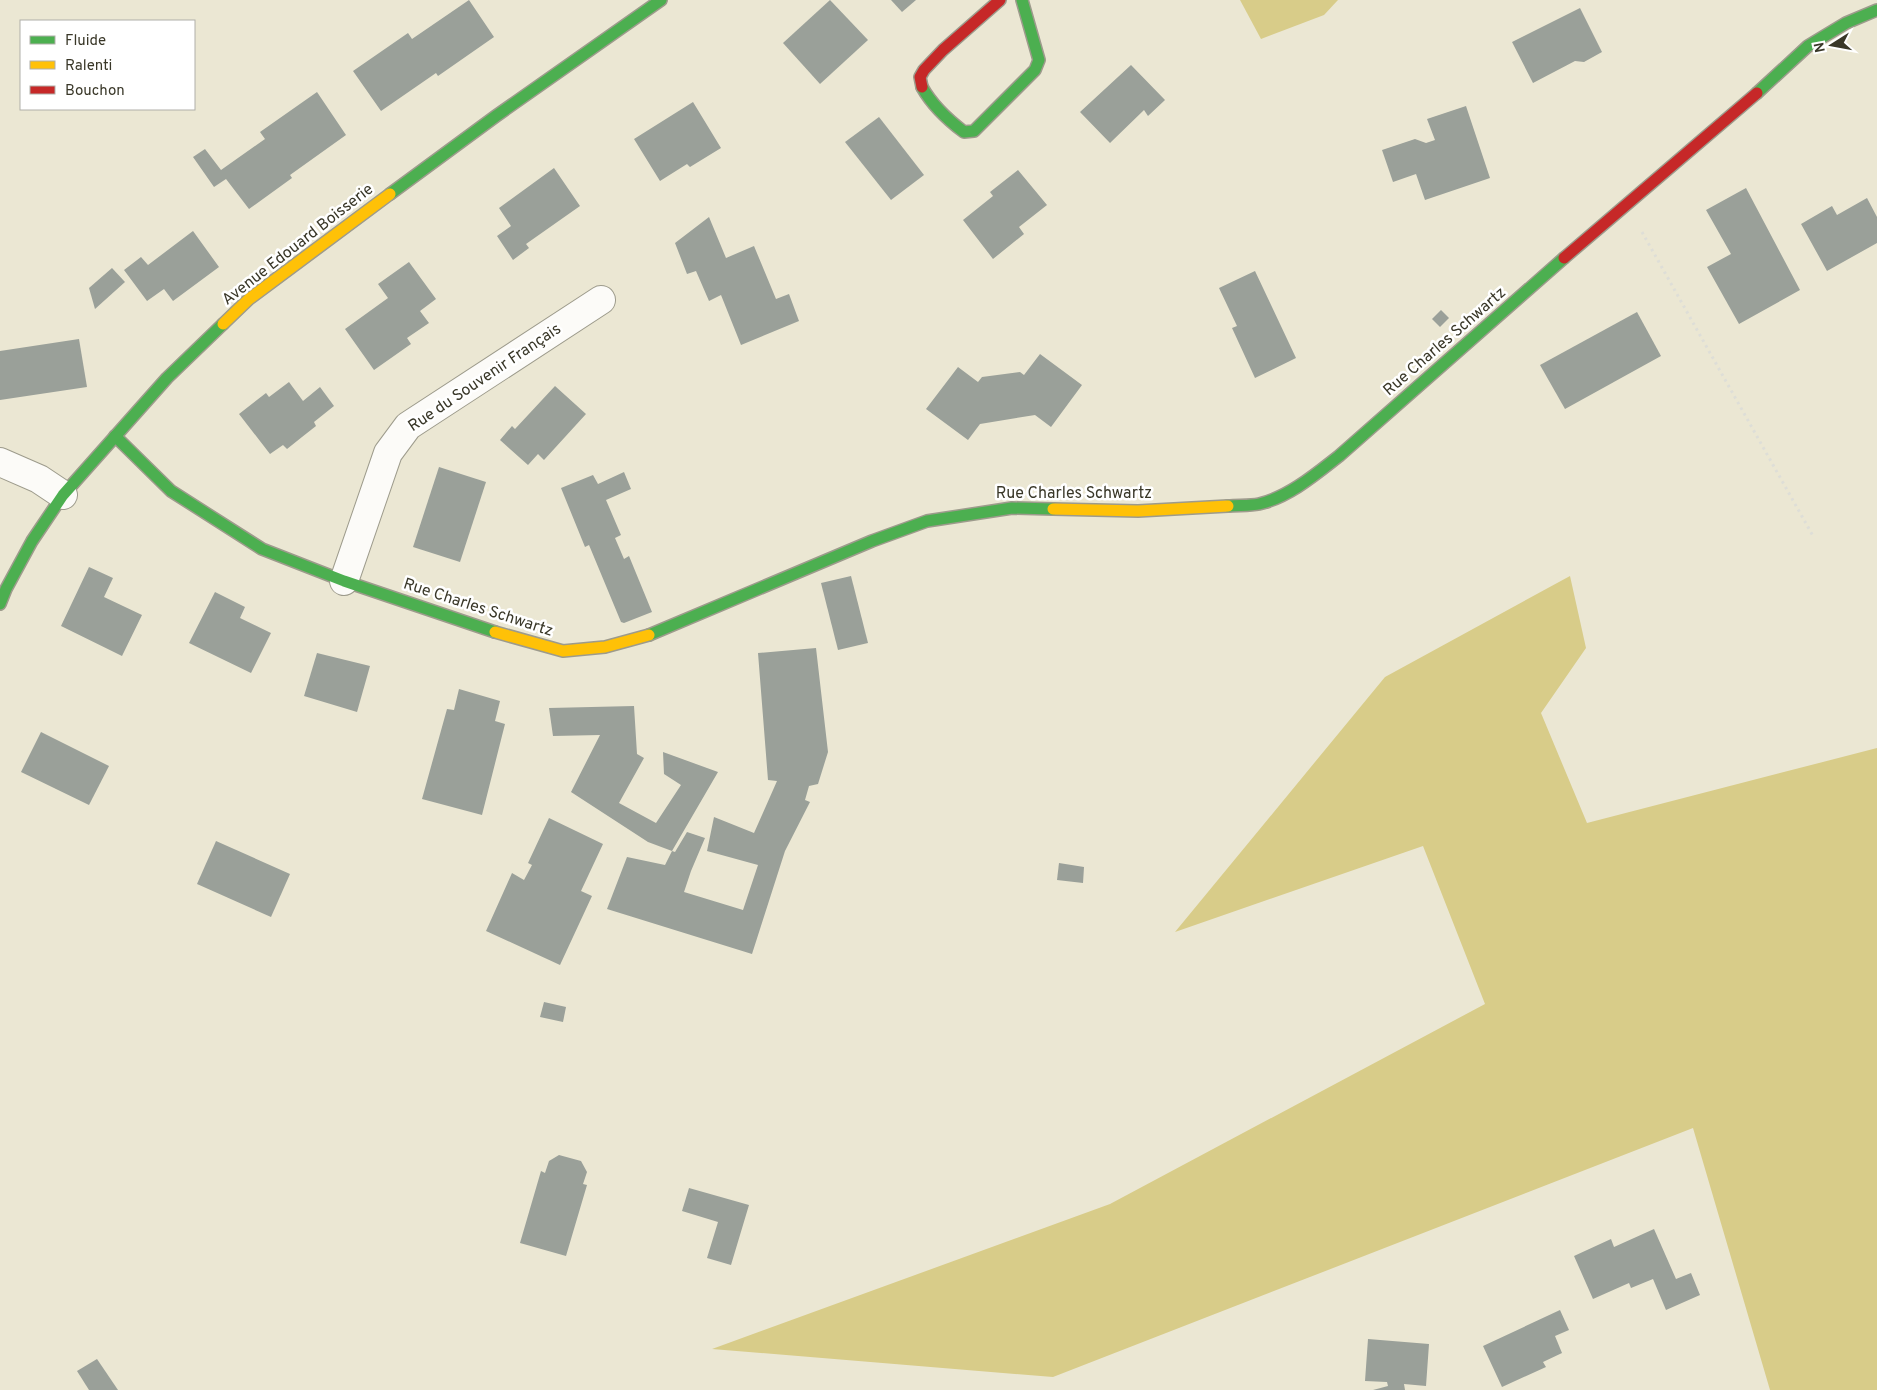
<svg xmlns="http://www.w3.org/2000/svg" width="1877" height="1390" viewBox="0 0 1877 1390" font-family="Overpass,sans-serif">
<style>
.forest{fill:#d8cc89}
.building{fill:#9aa099}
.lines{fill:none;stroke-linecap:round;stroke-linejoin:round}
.street-casing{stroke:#9d9b8c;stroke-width:30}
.fast-casing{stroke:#9d9b8c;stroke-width:14}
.slow-casing{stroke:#9d9b8c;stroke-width:14}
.jam-casing{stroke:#9d9b8c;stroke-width:14}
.path{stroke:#deded7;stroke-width:3;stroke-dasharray:2.5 4;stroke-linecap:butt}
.street{stroke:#fcfbf8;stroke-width:28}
.fast{stroke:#4caf50;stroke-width:11}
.slow{stroke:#ffc107;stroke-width:11}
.jam{stroke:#c62828;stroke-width:11}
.labels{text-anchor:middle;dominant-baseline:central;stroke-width:5;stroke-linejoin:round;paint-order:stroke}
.street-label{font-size:16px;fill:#393728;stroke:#fff}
</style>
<rect width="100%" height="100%" fill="#ebe7d3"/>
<!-- forest -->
<g class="forest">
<polygon points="1240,0 1338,0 1324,15 1261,39"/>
<polygon points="1570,576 1586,648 1541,713 1587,823 1877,748 1877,1390 1770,1390 1693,1128 1053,1377 712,1349 1110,1204 1485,1004 1423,846 1175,932 1385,677"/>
</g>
<!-- building -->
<g class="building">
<polygon points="469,0 494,37 438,76 436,73 381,111 353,71 408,33 412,39"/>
<polygon points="830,0 868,40 820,84 783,43"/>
<polygon points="891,0 916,0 902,12"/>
<polygon points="1580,8 1602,52 1584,62 1575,61 1533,83 1512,42"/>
<polygon points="1131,65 1165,100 1148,116 1144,110 1110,143 1080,112"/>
<polygon points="317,92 346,135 290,175 292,178 249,209 226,179 214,187 193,157 205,149 221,170 265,139 260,132"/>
<polygon points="693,102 721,148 690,167 687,164 660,181 634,139"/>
<polygon points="1466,106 1490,178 1425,200 1416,174 1393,182 1382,150 1415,139 1426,143 1435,140 1427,119"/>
<polygon points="879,117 924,175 891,200 845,142"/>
<polygon points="554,168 580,206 526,244 529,248 513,260 497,236 511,226 499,208"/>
<polygon points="1018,170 1047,205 1019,227 1024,234 993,259 963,220 993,196 990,192"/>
<polygon points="1746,188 1800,290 1739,324 1707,267 1731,254 1706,210"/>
<polygon points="1867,198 1877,217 1877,243 1827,271 1801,224 1832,206 1837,215"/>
<polygon points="709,217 726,258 754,246 776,299 789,294 799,321 741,345 721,295 709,301 696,271 687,274 675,243"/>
<polygon points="193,231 219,267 173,301 164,289 147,301 124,270 141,257 148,265"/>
<polygon points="409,262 436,299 420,311 429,323 407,338 411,344 374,370 345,329 388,298 378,284"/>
<polygon points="112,268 125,282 95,309 89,288"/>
<polygon points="1255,271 1296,358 1255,378 1232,328 1237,326 1219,288"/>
<polygon points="1441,310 1449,318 1440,327 1432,319"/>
<polygon points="1637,312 1661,356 1565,409 1540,365"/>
<polygon points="79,339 87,387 0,400 0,351"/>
<polygon points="1040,354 1082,385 1051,427 1035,415 980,424 968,440 926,409 958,367 978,382 982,377 1020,372 1024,375"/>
<polygon points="289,382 303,401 320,387 334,406 314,422 316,426 302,437 287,449 283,445 270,454 239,414 266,393 269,397"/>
<polygon points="555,386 586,414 544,460 538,454 528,465 500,440 512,426 515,429"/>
<polygon points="439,467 486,482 460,562 413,547"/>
<polygon points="624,472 631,489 606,500 621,535 615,538 624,559 629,556 652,612 624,623 621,622 589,545 585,547 561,488 593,475 598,484"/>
<polygon points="89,567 113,578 104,597 142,615 122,656 61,626"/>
<polygon points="851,576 868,643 838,650 821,583"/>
<polygon points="215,592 245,607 240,618 271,633 251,673 189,643"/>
<polygon points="816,648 828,752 818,784 809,786 805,800 810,802 785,851 752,954 607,909 627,857 665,865 672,851 675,852 687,832 705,838 691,871 684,892 743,910 758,865 707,851 714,817 754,833 777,781 768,780 758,653"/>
<polygon points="317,653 370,666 357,712 304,696"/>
<polygon points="459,689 500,701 495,721 505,724 482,815 422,799 447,709 454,710"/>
<polygon points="634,706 637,754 644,758 619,803 656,823 681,785 664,774 663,752 718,772 672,851 648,842 571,792 600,735 553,736 549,708"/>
<polygon points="41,732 109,766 89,805 21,772"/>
<polygon points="549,818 603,844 581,891 592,896 560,965 486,931 512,873 524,880 532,865 528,863"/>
<polygon points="216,841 290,874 271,917 197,884"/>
<polygon points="1059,863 1084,867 1083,883 1057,880"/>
<polygon points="544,1002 566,1007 563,1022 540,1017"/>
<polygon points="559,1155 581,1161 587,1172 583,1184 587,1185 566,1256 520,1243 541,1171 545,1173 549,1161"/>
<polygon points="689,1188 749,1205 731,1265 707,1258 718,1222 682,1211"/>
<polygon points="1654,1229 1676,1279 1691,1273 1700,1295 1666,1310 1653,1279 1631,1288 1629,1283 1593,1299 1574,1256 1611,1239 1614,1247"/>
<polygon points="1560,1310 1569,1330 1555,1336 1562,1353 1543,1362 1546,1367 1502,1387 1483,1346"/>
<polygon points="1368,1339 1429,1344 1426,1386 1404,1384 1405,1390 1373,1390 1388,1386 1387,1382 1365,1381"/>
<polygon points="97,1359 118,1390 89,1390 77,1371"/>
</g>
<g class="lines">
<!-- street casing -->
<g class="street-casing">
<g id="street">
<polyline points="0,462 39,479 63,495"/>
<polyline points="344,581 388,453 408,426 601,300"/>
</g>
</g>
<!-- fast casing -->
<g class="fast-casing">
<g id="fast">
<path d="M922,87C932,105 948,120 964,132L974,131L1035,70L1039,60L1022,0"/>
<polyline points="1757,93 1808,46 1846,23 1877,10"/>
<polyline points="390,194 496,116 661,0"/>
<polyline points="115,436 171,491 262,549 344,581 495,632"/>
<path d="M1228,506C1238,505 1250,506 1259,504C1289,497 1316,474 1339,456L1564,258"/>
<polyline points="0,604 6,589 32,541 63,495 167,378 223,324"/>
<polyline points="649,635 872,541 927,521 1012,508 1053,509"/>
</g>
</g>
<!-- slow casing -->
<g class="slow-casing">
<g id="slow">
<polyline points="223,324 249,299 390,194"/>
<polyline points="1053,509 1138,511 1228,506"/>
<polyline points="495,632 563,651 605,647 649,635"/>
</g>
</g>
<!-- jam casing -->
<g class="jam-casing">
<g id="jam">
<polyline points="922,87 920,77 924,70 943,50 1000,0"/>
<polyline points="1564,258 1757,93"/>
</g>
</g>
<!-- path -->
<polyline class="path" points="1642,232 1813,536"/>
<!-- street -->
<use href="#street" class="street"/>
<!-- fast -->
<use href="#fast" class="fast"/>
<!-- slow -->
<use href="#slow" class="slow"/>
<!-- jam -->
<use href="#jam" class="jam"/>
</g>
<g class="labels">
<!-- street labels -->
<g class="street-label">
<text transform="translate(298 245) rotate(-38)">Avenue Edouard Boisserie</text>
<text transform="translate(1445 342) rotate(-41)">Rue Charles Schwartz</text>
<text transform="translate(485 378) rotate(-34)">Rue du Souvenir Français</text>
<text x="1074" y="494">Rue Charles Schwartz</text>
<text transform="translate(478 608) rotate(18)">Rue Charles Schwartz</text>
</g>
</g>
<!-- legend -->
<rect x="20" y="20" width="175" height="90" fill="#ffffff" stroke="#b0afa9"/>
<rect x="30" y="36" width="25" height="8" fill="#4caf50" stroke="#b0afa9"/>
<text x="65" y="45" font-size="15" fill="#393728">Fluide</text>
<rect x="30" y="61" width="25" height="8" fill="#ffc107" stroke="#b0afa9"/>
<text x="65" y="70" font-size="15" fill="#393728">Ralenti</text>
<rect x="30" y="86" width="25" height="8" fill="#c62828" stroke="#b0afa9"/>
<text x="65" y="95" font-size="15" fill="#393728">Bouchon</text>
<!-- north arrow -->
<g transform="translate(1832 45) rotate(259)" stroke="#ffffff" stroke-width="4" paint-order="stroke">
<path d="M0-4L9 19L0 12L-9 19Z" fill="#393728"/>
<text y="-8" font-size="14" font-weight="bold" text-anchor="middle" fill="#393728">N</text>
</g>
</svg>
